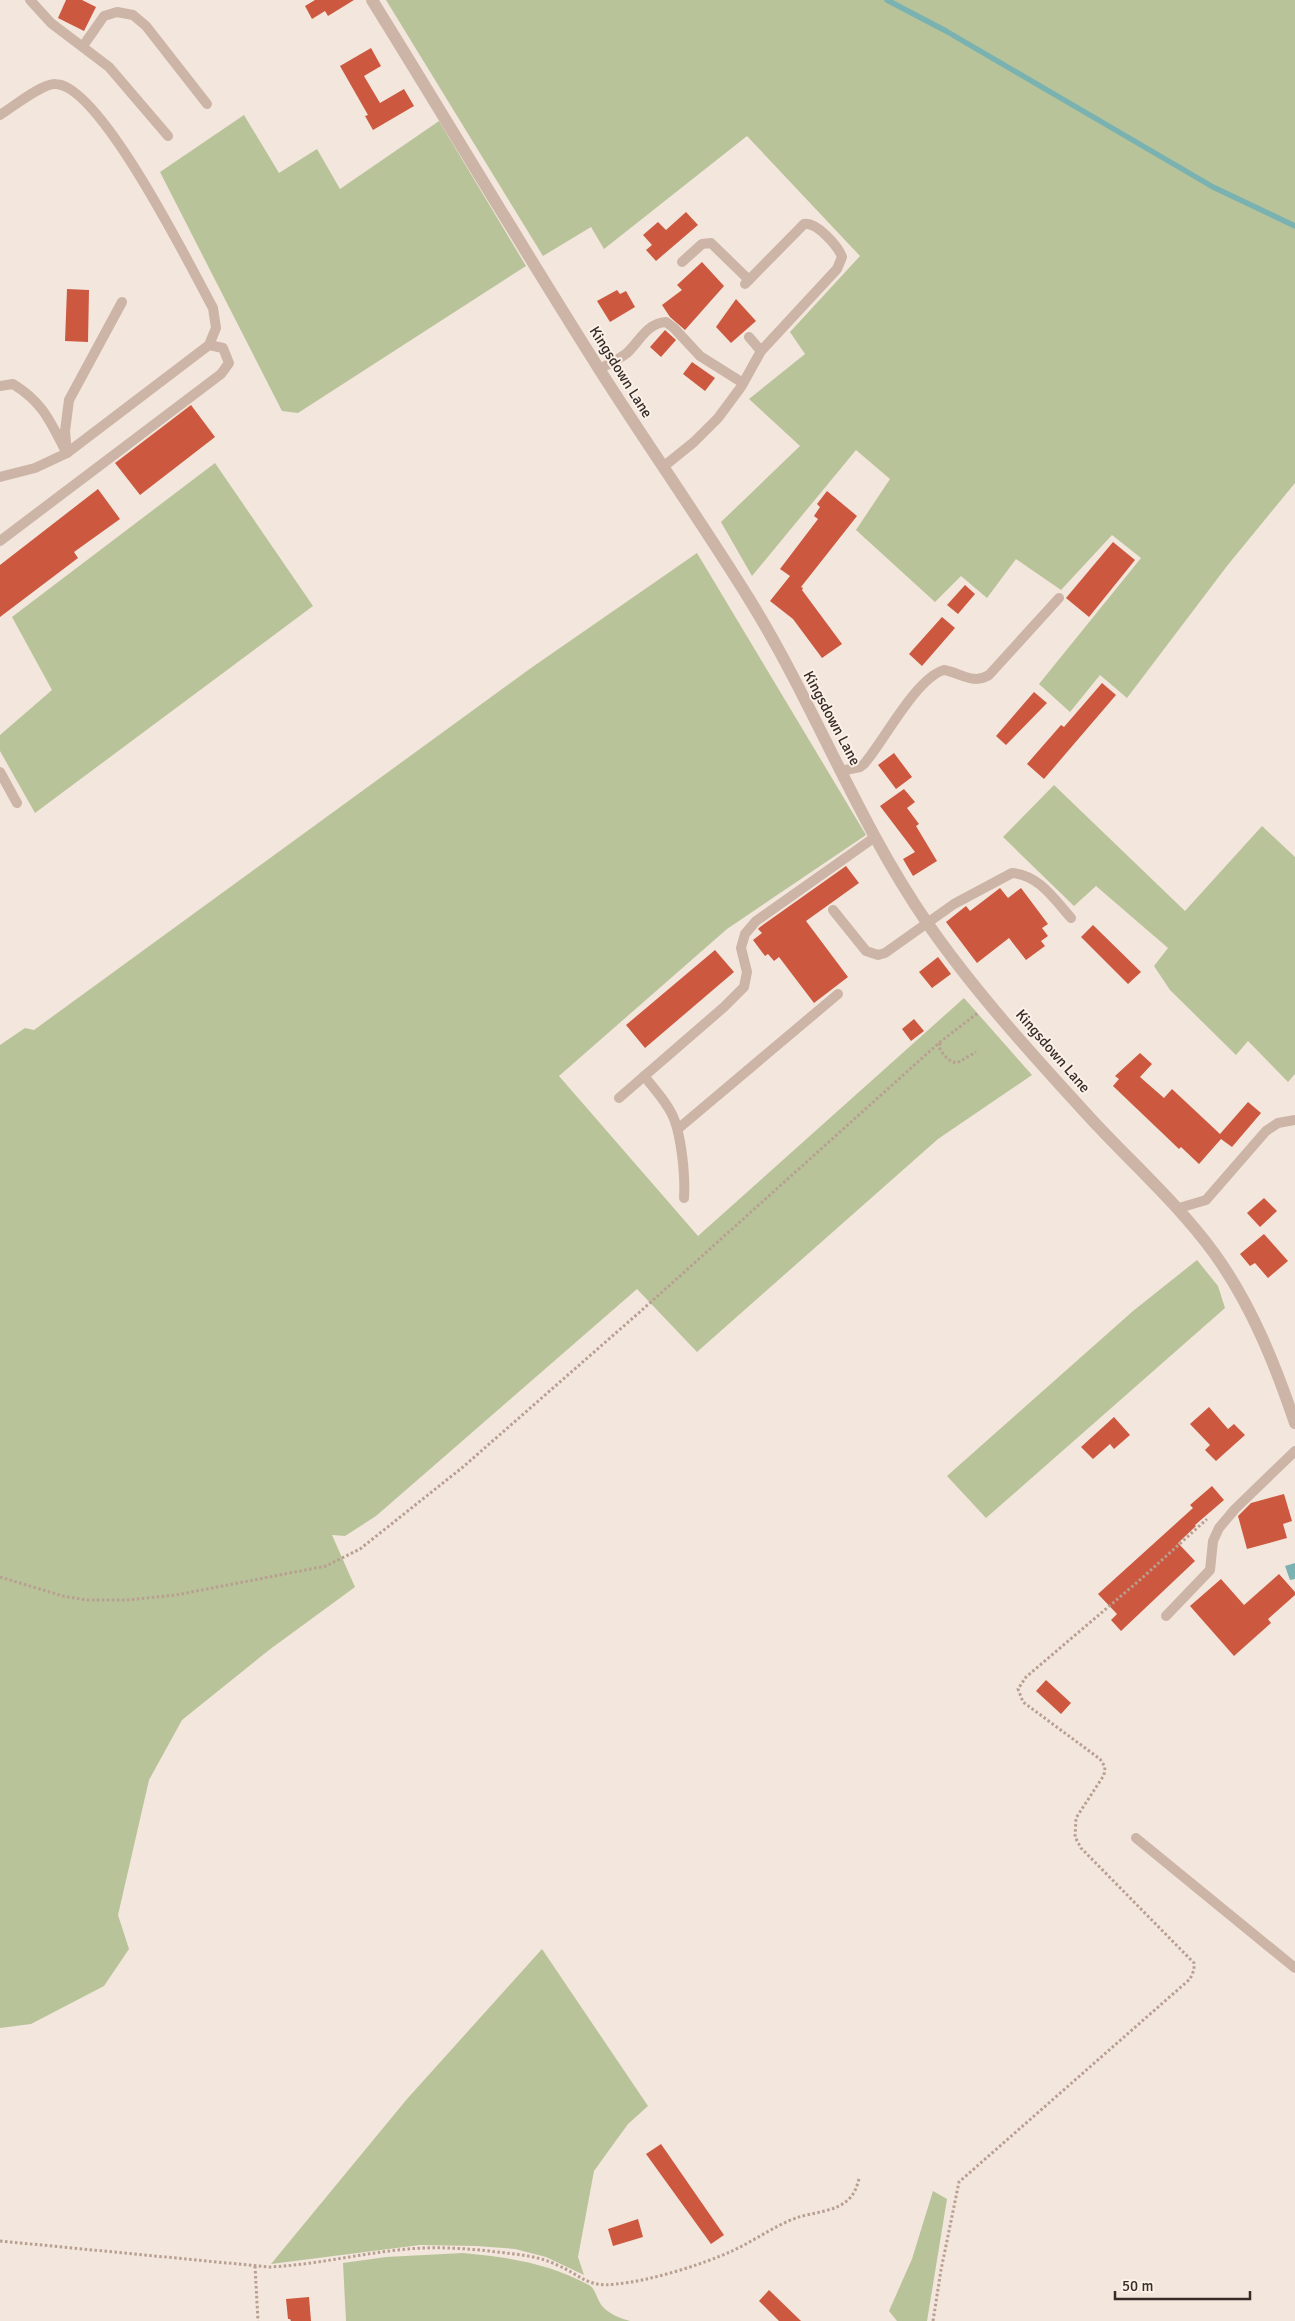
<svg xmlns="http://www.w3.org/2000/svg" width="1295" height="2321" viewBox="0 0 1295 2321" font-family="Signika,sans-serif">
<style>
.green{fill:#b9c39a}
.water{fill:#79b2b0}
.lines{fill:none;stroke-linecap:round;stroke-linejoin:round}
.stream{stroke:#79b2b0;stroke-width:5.5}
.building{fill:#cd5840}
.path{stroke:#b89f91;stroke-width:3;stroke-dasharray:2.5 2.5;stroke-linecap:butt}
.lane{stroke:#ccb5a7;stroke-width:10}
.street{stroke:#ccb5a7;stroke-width:12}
.labels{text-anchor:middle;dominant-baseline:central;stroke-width:4;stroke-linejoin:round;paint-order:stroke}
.street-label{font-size:15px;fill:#382c28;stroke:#fbf1e8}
</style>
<rect width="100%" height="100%" fill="#f3e6dc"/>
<!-- green -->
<g class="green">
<polygon points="386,0 1295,0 1295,483 1227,566 1127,698 1100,675 1070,712 1039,684 1141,558 1112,535 1061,590 1016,559 987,598 961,576 935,602 856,530 890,479 856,450 752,576 721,522 800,446 749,399 805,354 790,332 860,256 747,136 604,249 591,227 543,256"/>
<polygon points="244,115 279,173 317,149 340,189 439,121 526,266 298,413 282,411 160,172"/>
<polygon points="215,463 313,606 35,813 0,751 0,735 52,690 12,617"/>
<polygon points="697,553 866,835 727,929 559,1076 698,1236 964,998 1032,1075 938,1139 697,1352 637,1289 376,1516 345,1536 332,1535 355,1587 269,1650 182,1720 149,1780 118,1915 129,1949 104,1986 31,2024 0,2028 0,1045 25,1028 34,1030 531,668"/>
<polygon points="1054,785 1185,911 1262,826 1295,857 1295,1074 1288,1082 1248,1041 1236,1055 1170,990 1154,966 1168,948 1096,886 1074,906 1003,837"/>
<polygon points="1197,1260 1218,1286 1225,1308 986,1518 947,1476 1133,1311"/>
<polygon points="542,1949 648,2106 628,2124 594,2171 578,2257 584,2275 546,2257 515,2249 476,2246 420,2245 271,2264 407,2099"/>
<polygon points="933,2191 947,2199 927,2321 897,2321 889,2311 912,2259"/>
<path d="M463,2253C508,2257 548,2263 589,2285C596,2289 597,2301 603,2307C609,2314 622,2319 630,2321H346L343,2263L386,2257Z"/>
</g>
<!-- water -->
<polygon class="water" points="1295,1563 1295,1579 1290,1580 1285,1566"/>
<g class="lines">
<!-- stream -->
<polyline class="stream" points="887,0 946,31 1213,187 1295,226"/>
</g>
<!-- building -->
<g class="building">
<polygon points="66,0 82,0 96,7 84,31 58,18"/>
<polygon points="315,0 354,0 328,16 325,11 312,19 305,6"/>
<polygon points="371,48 381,66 364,76 380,103 404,89 414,106 373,130 365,116 368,115 340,66"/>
<polygon points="686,212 698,225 656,261 646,250 652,245 643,235 658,222 666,230"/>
<polygon points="702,262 724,286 685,330 670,317 662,305 682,290 677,285"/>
<polygon points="67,289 89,290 88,342 65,341"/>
<polygon points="617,290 620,294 626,291 635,307 610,322 597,301"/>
<polygon points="736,299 756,321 731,343 716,327"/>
<polygon points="665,330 676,340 661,357 650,347"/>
<polygon points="692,362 715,378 705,391 683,374"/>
<polygon points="191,405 215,437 140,495 115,463"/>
<polygon points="98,489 120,519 74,552 78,558 0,617 0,565"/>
<polygon points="827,491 857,516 801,587 803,588 802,590 842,644 822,658 793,619 770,601 790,576 780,569 818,519 814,516 820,507 817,504"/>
<polygon points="1113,542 1135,560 1089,617 1066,598"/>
<polygon points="965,585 975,594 958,614 947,605"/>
<polygon points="942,617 955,628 922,666 909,654"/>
<polygon points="1102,683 1116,695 1044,779 1027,764 1061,725 1064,727"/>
<polygon points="1034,692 1047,703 1006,745 996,736"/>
<polygon points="894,753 912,777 896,789 878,765"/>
<polygon points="904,789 915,802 907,808 919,824 916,826 937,861 913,876 903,859 915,852 880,806"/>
<polygon points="846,866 859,883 806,921 848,977 814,1003 779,957 774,961 768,954 765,956 753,940 762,933 758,929 760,927"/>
<polygon points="1000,888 1008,898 1021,888 1048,924 1042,928 1048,936 1041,941 1045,946 1026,960 1009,938 977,963 946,922 966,906 970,911"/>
<polygon points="1093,925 1141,972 1128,984 1081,937"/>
<polygon points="715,950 734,972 645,1048 626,1025"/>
<polygon points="938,957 951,974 932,988 919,972"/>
<polygon points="914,1019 924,1031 911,1041 902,1029"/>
<polygon points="1140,1053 1152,1064 1140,1077 1164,1098 1172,1089 1220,1134 1248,1102 1261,1113 1232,1147 1221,1139 1199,1164 1181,1147 1179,1149 1113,1086 1119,1079 1115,1076"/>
<polygon points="1264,1198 1277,1211 1260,1227 1247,1213"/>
<polygon points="1264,1234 1288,1261 1268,1278 1255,1263 1250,1266 1240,1254"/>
<polygon points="1209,1407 1228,1429 1234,1424 1245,1435 1216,1461 1205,1450 1210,1445 1190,1424"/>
<polygon points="1114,1417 1130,1435 1114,1449 1110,1444 1093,1459 1081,1447"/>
<polygon points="1212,1486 1224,1500 1195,1525 1196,1526 1178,1543 1195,1561 1121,1631 1111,1620 1117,1614 1098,1594 1193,1508 1190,1505"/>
<polygon points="1284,1494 1292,1521 1283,1524 1287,1538 1247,1549 1238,1516 1251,1503"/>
<polygon points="1279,1574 1295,1592 1295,1595 1268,1619 1271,1623 1234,1656 1190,1606 1221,1579 1244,1605"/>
<polygon points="1046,1680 1071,1703 1061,1714 1036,1691"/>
<polygon points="661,2144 724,2235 711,2244 646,2154"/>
<polygon points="638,2219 643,2237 613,2246 608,2229"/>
<polygon points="769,2290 801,2321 779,2321 759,2301"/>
<polygon points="309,2297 311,2321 291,2321 290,2319 288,2319 286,2299"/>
</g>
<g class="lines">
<!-- path -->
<g class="path">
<path d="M940,1043L939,1047C943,1055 948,1061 957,1063L976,1052"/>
<polyline points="0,1577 63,1596 86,1600 126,1600 176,1595 326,1566 360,1549 463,1467 642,1310 940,1042 979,1012"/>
<path d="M0,2241L269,2267C316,2265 361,2253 408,2249C440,2246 474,2249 506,2253C523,2255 541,2257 557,2265C581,2275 587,2288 616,2284C650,2281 701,2265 732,2251C754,2241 774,2226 796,2218C813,2212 836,2212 849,2199C855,2193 857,2186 859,2179"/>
<polyline points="255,2266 258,2321"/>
<polyline points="933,2321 941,2270 959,2182 1190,1979 1194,1970 1194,1963 1081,1848 1075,1837 1076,1818 1104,1775 1105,1767 1100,1759 1023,1702 1018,1689 1026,1677 1141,1579 1207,1519"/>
</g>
<!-- lane -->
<g class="lane">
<polyline points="30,0 51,23 109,67 168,136"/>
<polyline points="83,46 104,16 117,12 133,15 146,26 207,104"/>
<path d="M0,115C13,107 42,83 56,84C101,86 190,266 213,308L216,328L209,345L67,453L35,468L0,477"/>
<polyline points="682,262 702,244 711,243 749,280"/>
<polyline points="749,337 761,351"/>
<path d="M599,369C609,364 618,360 627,353C639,342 647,323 666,322L674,328L700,356L743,383"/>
<path d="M0,386L13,384C42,402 49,419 64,448"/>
<polyline points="67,453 65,431 69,400 122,302"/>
<path d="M663,467L694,442L718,418L741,387L761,351L837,269L842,257C838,246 817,222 804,224L745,284"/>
<polyline points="0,541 221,374 229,363 223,348 209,345"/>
<path d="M841,771L860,767L864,764C884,741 916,678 944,670C961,673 973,685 989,675L1059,598"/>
<polyline points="0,772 17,803"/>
<path d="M833,910L866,951L878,955L885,953L954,904L1012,873C1039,875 1054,899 1071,918"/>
<path d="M644,1076C673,1111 678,1117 683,1163C684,1174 685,1186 684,1198"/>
<polyline points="619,1098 724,1007 744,987 747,972 741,948 745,934 756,921 875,837"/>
<polyline points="679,1128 838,994"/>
<polyline points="1179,1208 1206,1200 1266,1131 1278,1123 1295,1120"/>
<polyline points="1166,1616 1210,1570 1213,1541 1219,1528 1235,1509 1295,1451"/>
<polyline points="1136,1838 1295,1968"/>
</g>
<!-- street -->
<path class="street" d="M372,0C449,124 523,249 601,372C650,449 703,524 751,602C815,706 858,823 928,924C975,992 1037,1060 1093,1121C1134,1165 1179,1205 1214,1253C1251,1304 1275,1364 1295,1423"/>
</g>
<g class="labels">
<!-- street labels -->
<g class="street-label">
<text transform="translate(621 372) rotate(58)">Kingsdown Lane</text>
<text transform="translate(832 718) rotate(62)">Kingsdown Lane</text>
<text transform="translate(1053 1051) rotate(49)">Kingsdown Lane</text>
</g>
</g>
<!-- scale -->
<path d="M1115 2291v8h135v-8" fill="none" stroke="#382c28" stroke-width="2.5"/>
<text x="1122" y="2291" font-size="15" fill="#382c28" stroke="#fbf1e8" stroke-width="4" paint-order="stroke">50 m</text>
</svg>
